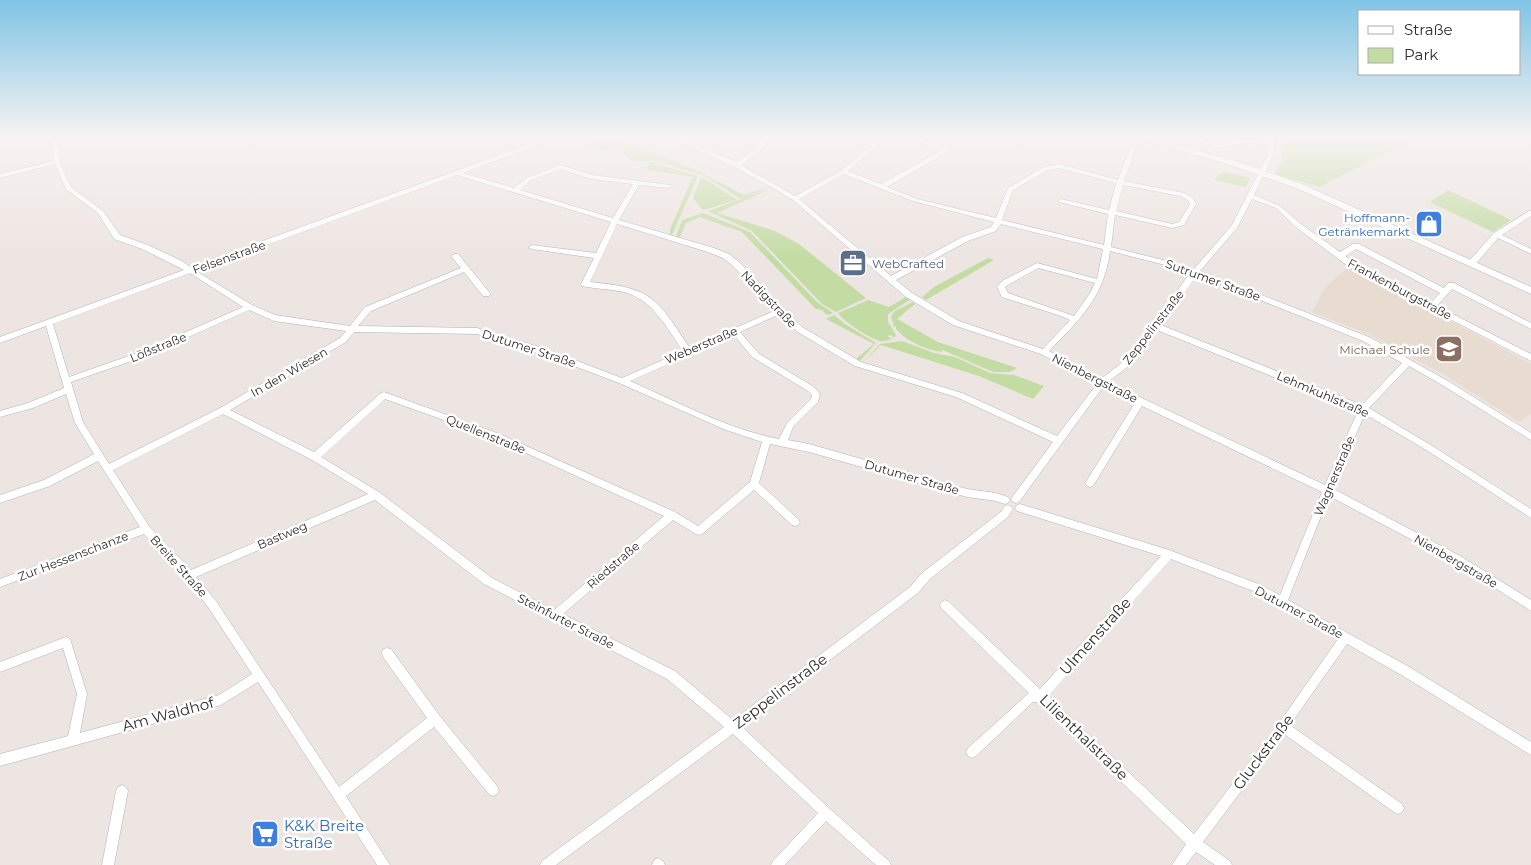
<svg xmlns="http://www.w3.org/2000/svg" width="1531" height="865" viewBox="0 0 1531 865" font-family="Montserrat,sans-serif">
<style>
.education{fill:#e8dbd0}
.green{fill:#c3dca4}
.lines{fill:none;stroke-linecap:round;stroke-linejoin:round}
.minor-casing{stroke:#aeb2b7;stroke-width:1}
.tertiary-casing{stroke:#aeb2b7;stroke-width:1}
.minor{fill:#fff;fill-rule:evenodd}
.tertiary{fill:#fff;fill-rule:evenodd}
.labels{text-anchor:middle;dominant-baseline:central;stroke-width:5;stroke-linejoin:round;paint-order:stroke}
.shop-label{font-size:12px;fill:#366cbe;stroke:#fff;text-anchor:end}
.street-label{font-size:12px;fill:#2d2d2d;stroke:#fff}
.service-label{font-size:12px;fill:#4e5e75;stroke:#fff;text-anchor:start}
.education-label{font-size:12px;fill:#785e54;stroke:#fff;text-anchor:end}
.near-street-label{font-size:15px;fill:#2d2d2d;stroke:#fff}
.near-shop-label{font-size:15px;fill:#366cbe;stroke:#fff;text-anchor:start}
</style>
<rect width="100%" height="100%" fill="#ede5e1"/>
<!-- education -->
<polygon class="education" points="1349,267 1531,364 1531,414 1519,422 1446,376 1368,334 1312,312 1326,286"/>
<!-- green -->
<g class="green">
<path d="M581,137H617L627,141L634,137C623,145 603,156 590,145C587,143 585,139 581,137Z"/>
<polygon points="639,137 630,144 694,169 744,195 770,187 741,199 703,175 655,161 634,161 625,156 624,146"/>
<polygon points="1283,137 1419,137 1319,187 1275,174 1282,161"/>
<polygon points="650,162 698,176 672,235 670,235 670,229 693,177 646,170"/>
<polygon points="1226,172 1250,178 1246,187 1214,180 1220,173"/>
<polygon points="701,177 704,178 737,200 703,210 693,198"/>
<polygon points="772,188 717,213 775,231 799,244 866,298 836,312 822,304 752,231 708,211"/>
<polygon points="1448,190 1511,220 1493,232 1430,202"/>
<polygon points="703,213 750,232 817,302 833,313 827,315 822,310 816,309 742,232 700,217 686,223 680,237 676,237 682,220"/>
<polygon points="988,258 994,260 926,300 922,297 934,287"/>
<path d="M906,297L910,300L908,301L888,314V322L896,335L894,338L891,335L887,336L892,339C888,340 884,342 880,341C869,338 844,322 838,313L868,300L889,307Z"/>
<path d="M913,302L915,304L897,319L938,342L1017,368L1010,372H993L945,351L942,350V352C926,350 906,341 896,329V326L894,327L891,316L895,311Z"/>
<polygon points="834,315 845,324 876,343 859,362 856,359 874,344 826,319"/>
<polygon points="902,341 934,353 955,357 990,373 1014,375 1044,386 1033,399 979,376 881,345 863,362 880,344"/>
</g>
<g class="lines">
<!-- minor casing -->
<g class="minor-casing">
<g id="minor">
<path d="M51,137H57L60,162L71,187L103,211L120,235L148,245L180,260L191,267L549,137H557L556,138L463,173L514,188L527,178L560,165L592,175L671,185V187L669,188L639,185L619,220L714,248L729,254L739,262L802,327L861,362L962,393L1057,436L1097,384L1041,354L953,325L906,297L793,200L778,191L733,166L670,138L669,137H677L737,162L756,148L763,137H769L761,150L741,165L795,196L841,171L881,137H887L848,171L881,184L942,150L907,137H915L949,149L947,152L887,187L917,199L996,218L1008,188L1044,167L1059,164L1118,180L1131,146L1136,145L1137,146L1124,181L1184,193L1193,198L1196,204L1184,225L1172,228L1115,215L1111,247L1175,263L1194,269L1232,225L1267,156L1268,145L1255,143H1243L1220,148L1181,137H1190L1220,144L1243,139H1255L1268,141L1269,137H1275L1273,156L1254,195L1280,206L1301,224L1340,252L1353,244H1359L1444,288L1448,283H1454L1531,323V329L1452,289L1437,306L1531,354V361L1348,266L1297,228L1276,208L1252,199L1237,228L1200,271L1369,337L1448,381L1531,433V440L1442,385L1409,366L1369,408L1434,447L1531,509V518L1428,451L1365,414L1332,488L1462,557L1531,600V611L1456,563L1329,496L1288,600L1411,668L1531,742V755L1403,676L1347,644L1290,725L1402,804L1404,808L1402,812L1398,814L1394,812L1284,734L1203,842L1230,861L1232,865H1215L1196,852L1186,865H1172L1186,844L1038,702H1033L976,756L972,758L968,756L966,752L968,748L1029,693L941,608L940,605L941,602L945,600L949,602L1040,689L1161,556L1017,511L1015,508L1017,505L1020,504L1169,550L1261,585L1280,595L1322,492L1142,406L1093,486L1090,487L1087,486L1085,483L1087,480L1135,403L1103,387L1019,502L1016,503L1013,502L1011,499L1013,496L1053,442L956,397L855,366L796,331L780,314L740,332L758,353L814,387L820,394L818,402L793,427L788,440L809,444L967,489L996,493L1008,497L1010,500L1008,503L1005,504L996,501L967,497L809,452L770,444L759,483L798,519L800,522L798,525L795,526L792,525L754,490L702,534L699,535L696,534L673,520L563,614L675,671L733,720L910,587L922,573L1002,511C1004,507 1006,504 1011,506L1013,509L1008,517L930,579L918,593L742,727L830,809L889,861L891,865H876L826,821L785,865H771L773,861L818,813L733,734L556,865H540L542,861L724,727L667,679L484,584L375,500L196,577L216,601L339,787L427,718L383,657L382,653L383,649L387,648L391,649L439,715L497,786L499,790L497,794L493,796L489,794L434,727L346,796L390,865H377L258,682L221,705L0,766V754L68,736L77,694L63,648L0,672V662L66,637L70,639L71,642L87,694L80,733L219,695L252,674L208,607L185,578L144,534L0,587V579L140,527L98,461L50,486L0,503V495L44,480L94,454L75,423L66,394L33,408L0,417V411L28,403L64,388L46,326L0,343V337L184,270L142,249L114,239L98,213L66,189L55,164L0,178V174L54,161ZM1059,168L1116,183L1109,210L1061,199L1058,201L1059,202L1108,214L1104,245L1002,220L1013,190L1048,170ZM560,169L591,179L633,184L613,218L520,190L531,180ZM843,174L913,201L994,222L991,227L962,237L891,276L799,199ZM457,175L611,222L596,253L532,245L528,247L532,249L594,258L581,284L582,286C596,289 611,289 624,292C653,300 667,328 683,351L622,378L546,349L477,328L358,326L371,311L464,272L483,296H489L490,294L489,292L458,254H455L451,256L461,268L365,307L350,326L275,315L252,305L196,271ZM1123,185L1180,196L1188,200L1190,204L1179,222L1172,224L1116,211ZM617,224L708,252L723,258L733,266L776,310L690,348C676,329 663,302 640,292C624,285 607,284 590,282ZM1001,224L1103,249L1097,279L1037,263L1002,281L997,287L1002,297L1061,316L1070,320L1043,349L959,321L912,293L896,280L968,241L996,231ZM1356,249L1440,293L1431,302L1354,262L1345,256ZM1110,251L1173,267L1190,273L1153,324L1124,361L1101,379L1049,351C1080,319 1104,298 1110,251ZM1038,268L1095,283L1090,293L1074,316L1008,293L1005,287L1008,285ZM190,273L243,307L140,352L69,377L53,324ZM1197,275L1363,341L1402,363L1362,405L1161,325ZM249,310L274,321L346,331L340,338L220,408L109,464L83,422L71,382L146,356ZM1157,330L1358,411L1325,485L1108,382L1130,365ZM354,332L477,334L540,353L619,383L726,430L762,442L750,482L698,526L675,512L497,433L384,392L381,393L314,452L230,410L346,342ZM734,335L752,357L808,391L812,395L811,399L787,423L779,439C727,429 678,402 630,381ZM385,399L491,437L664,516L554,610L492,578L379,492L321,457ZM223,414L312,460L368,494L191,570L149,526L113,470ZM1171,559L1253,591L1338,639L1277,726L1194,834L1048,696Z"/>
<polygon points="1529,211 1531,211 1531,216 1502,235 1531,249 1531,254 1498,238 1475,265 1469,265 1469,261 1494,233"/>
<polygon points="122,785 126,787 128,791 114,865 102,865 116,791 118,787"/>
<polygon points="658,858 663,861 665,865 652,865 654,860"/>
</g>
</g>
<!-- tertiary casing -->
<g class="tertiary-casing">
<polygon id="tertiary" points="1132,137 1144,137 1233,160 1302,184 1531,287 1531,294 1296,188 1227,164"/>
</g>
<!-- minor -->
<use href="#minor" class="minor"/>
<!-- tertiary -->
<use href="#tertiary" class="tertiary"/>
</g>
<!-- sky -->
<linearGradient id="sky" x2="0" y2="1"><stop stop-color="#7fc4e6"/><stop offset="0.53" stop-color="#f7f3f2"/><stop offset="1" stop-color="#f7f3f2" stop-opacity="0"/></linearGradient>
<rect width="1531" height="258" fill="url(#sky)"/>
<!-- icons -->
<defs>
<g id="shop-square" transform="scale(1.4375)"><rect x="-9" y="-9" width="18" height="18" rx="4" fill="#3f7fe0" stroke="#fff"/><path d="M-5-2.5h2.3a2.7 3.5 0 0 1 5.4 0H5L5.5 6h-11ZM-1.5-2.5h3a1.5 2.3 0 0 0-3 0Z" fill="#fff"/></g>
<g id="office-square" transform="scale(1.4375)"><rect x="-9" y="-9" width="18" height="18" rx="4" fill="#5c6f8a" stroke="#fff"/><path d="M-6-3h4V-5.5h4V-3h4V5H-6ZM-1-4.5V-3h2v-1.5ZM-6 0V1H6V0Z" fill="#fff"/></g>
<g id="school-square" transform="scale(1.4375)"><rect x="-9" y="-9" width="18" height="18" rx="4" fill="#8d6e63" stroke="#fff"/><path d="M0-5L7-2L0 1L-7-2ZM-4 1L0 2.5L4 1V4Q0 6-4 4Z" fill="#fff"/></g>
<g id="supermarket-square" transform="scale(1.4375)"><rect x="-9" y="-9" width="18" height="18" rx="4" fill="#3f7fe0" stroke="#fff"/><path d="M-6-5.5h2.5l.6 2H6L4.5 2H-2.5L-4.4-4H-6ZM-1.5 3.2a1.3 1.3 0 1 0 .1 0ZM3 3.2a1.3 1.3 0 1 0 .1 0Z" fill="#fff"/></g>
</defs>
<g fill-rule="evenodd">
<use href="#shop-square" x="1429" y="224"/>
<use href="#office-square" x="853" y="263"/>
<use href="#school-square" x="1449" y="349"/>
<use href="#supermarket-square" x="265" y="834"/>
</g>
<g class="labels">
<!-- shop labels -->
<g class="shop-label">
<text x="1410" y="217">Hoffmann-<tspan x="1410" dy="14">Getränkemarkt</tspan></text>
</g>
<!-- street labels -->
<g class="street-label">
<text transform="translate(229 257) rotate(-20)">Felsenstraße</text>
<text transform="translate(1213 280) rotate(20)">Sutrumer Straße</text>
<text transform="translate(1400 289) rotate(28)">Frankenburgstraße</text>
<text transform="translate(769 299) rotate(46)">Nadigstraße</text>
<text transform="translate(1153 327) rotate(-52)">Zeppelinstraße</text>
<text transform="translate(701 345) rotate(-23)">Weberstraße</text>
<text transform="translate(158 347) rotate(-22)">Lößstraße</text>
<text transform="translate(529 348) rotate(18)">Dutumer Straße</text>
<text transform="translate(289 372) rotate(-30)">In den Wiesen</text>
<text transform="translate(1095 378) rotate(27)">Nienbergstraße</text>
<text transform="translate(1323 394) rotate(23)">Lehmkuhlstraße</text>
<text transform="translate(486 434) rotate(22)">Quellenstraße</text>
<text transform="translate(1334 476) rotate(-67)">Wagnerstraße</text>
<text transform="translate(912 477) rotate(16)">Dutumer Straße</text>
<text transform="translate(282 535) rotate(-23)">Bastweg</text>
<text transform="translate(73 556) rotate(-21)">Zur Hessenschanze</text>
<text transform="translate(1456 561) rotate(30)">Nienbergstraße</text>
<text transform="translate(613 565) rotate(-41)">Riedstraße</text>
<text transform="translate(179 566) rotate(48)">Breite Straße</text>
<text transform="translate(1299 612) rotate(28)">Dutumer Straße</text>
<text transform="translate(566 621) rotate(27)">Steinfurter Straße</text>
</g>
<!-- service labels -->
<g class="service-label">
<text x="872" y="263">WebCrafted</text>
</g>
<!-- education labels -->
<g class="education-label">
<text x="1430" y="349">Michael Schule</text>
</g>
<!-- near-street labels -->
<g class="near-street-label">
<text transform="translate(1095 636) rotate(-48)">Ulmenstraße</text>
<text transform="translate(780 691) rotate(-37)">Zeppelinstraße</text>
<text transform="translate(168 714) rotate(-15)">Am Waldhof</text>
<text transform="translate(1084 737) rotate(44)">Lilienthalstraße</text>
<text transform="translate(1263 752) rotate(-53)">Gluckstraße</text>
</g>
<!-- near-shop labels -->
<g class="near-shop-label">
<text x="284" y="825">K&amp;K Breite<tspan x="284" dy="17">Straße</tspan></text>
</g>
</g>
<!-- legend -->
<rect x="1358" y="10" width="162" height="65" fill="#ffffff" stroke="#ababab"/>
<rect x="1368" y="26" width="25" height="8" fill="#ffffff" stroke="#ababab"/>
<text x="1404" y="35" font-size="15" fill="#2d2d2d">Straße</text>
<rect x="1368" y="48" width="25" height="15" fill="#c3dca4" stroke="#ababab"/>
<text x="1404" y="60" font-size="15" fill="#2d2d2d">Park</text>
</svg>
